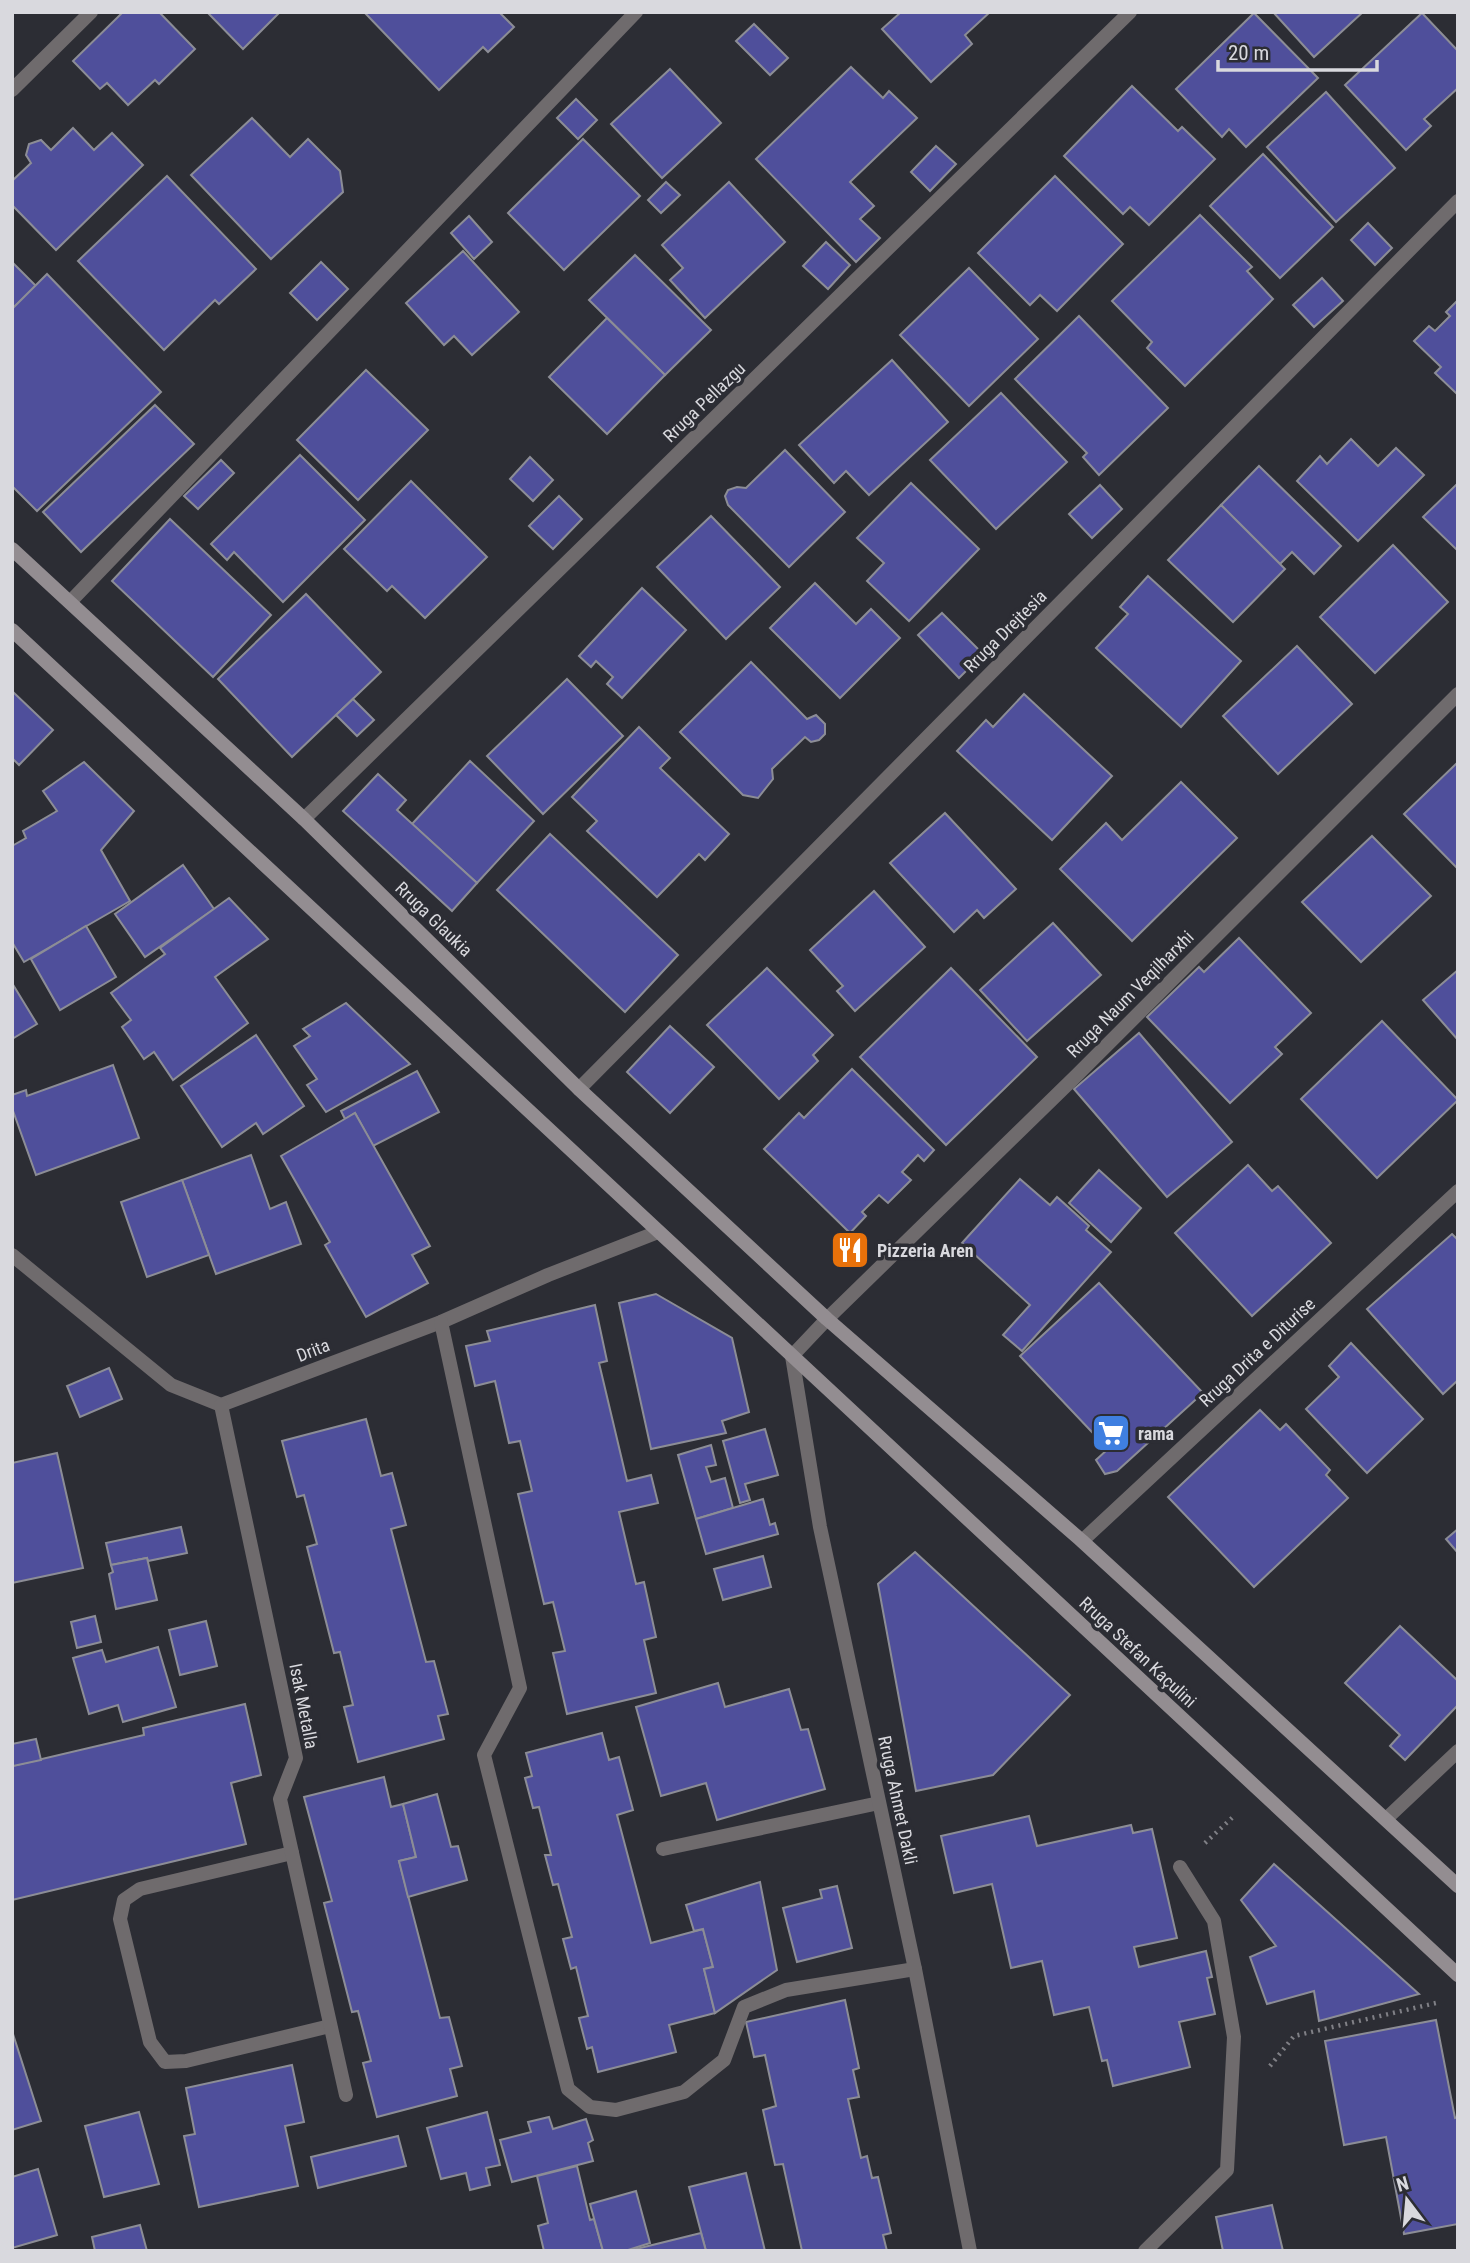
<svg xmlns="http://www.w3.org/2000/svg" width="1470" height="2263" viewBox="0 0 1470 2263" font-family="'Roboto Condensed',sans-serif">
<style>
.building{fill:#4f4f9b;stroke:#8c8d96;stroke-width:2}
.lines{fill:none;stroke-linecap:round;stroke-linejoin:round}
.path{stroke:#808086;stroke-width:4.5;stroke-dasharray:2 5;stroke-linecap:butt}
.lane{stroke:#6f6b6d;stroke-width:14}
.street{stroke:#6f6b6d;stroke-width:14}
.secondary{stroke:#938d91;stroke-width:14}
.labels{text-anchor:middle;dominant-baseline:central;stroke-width:7;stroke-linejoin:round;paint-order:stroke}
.street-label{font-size:18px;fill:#d9d9de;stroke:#2c2d34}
.poi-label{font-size:18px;font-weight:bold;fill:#d9d9de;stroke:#2c2d34;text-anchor:start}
</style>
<rect width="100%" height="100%" fill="#2c2d34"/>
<!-- building -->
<g class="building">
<polygon points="123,12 159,12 195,49 159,84 155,80 128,105 107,83 100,89 73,61"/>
<polygon points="207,12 280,12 243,49"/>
<polygon points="364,12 499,12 514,27 488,52 483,47 439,90"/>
<polygon points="901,12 990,12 965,35 972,44 931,82 882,29"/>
<polygon points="1273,12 1363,12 1314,57"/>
<polygon points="1254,13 1318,78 1246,147 1229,129 1222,137 1176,89"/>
<polygon points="1422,13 1458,51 1458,88 1424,119 1431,126 1406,150 1345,85"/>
<polygon points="754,24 788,58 770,75 736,41"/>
<polygon points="851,67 883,98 889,91 917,118 850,182 874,206 860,219 880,238 856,262 756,159"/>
<polygon points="670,69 721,123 662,178 611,124"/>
<polygon points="1132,86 1178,131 1182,127 1215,159 1149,225 1130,207 1123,214 1064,156"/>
<polygon points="1326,92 1395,168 1336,222 1267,147"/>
<polygon points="576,99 597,120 578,139 557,118"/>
<polygon points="252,118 290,157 308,139 340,171 343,192 271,259 191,175"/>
<polygon points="73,128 94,150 112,133 143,165 56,250 12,205 12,181 31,163 26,155 29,144 41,140 51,150"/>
<polygon points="583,139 640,196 564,270 508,213"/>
<polygon points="936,146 956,164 930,191 911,172"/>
<polygon points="1263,154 1333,227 1280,278 1210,206"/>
<polygon points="167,176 256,269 219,304 215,300 164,350 78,261"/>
<polygon points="1055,176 1123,244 1057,311 1040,295 1030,305 978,253"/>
<polygon points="666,182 680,195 661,213 648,200"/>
<polygon points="729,182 785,242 705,318 670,280 683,268 662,245"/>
<polygon points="1200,215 1252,267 1247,271 1273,299 1185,386 1147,348 1152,342 1112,301"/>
<polygon points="469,216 492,242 474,259 451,233"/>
<polygon points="1368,223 1392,248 1375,265 1351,240"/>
<polygon points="826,242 850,265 828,289 803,266"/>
<polygon points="463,251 519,312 472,355 454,336 444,345 406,303"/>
<polygon points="635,255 711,330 665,375 589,300"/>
<polygon points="12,262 36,286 12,309"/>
<polygon points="321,262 348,289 317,320 290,293"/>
<polygon points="969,268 1038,339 969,406 900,335"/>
<polygon points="47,274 161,392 37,511 12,486 12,309"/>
<polygon points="1322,278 1343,301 1314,327 1293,305"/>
<polygon points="1458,300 1458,395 1435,373 1441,367 1414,341 1429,326 1435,331 1450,316 1446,312"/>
<polygon points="1079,316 1168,408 1099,475 1083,457 1087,453 1015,379"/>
<polygon points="607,318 665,375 607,434 549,377"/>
<polygon points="892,360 948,422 869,495 846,471 834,483 799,445"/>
<polygon points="366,370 428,430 358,500 297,440"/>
<polygon points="1001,393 1067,462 996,529 930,460"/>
<polygon points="155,405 194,444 81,552 43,512"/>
<polygon points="1351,439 1378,466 1396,448 1424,475 1358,541 1297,481 1320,456 1327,464"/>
<polygon points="785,450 845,512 789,567 728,505 725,496 728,490 737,487 746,488"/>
<polygon points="300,455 365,520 283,602 234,552 227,560 211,544"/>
<polygon points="530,457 553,480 533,501 510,479"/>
<polygon points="221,460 234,473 198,509 184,496"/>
<polygon points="1259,466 1341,546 1314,574 1292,552 1280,564 1221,505"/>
<polygon points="411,481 487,557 425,618 392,586 387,591 344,549"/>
<polygon points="911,483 979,549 909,621 867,581 884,563 857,538"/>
<polygon points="1458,483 1458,551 1423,517"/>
<polygon points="1100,485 1122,509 1092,538 1069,514"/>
<polygon points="559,496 582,519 553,549 529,526"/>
<polygon points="1221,505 1285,569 1233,622 1168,560"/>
<polygon points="711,516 780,587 726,639 657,567"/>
<polygon points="170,519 271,615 213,677 112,581"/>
<polygon points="1393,545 1448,602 1375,673 1320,617"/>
<polygon points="1148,576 1241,661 1181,727 1096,648 1128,614 1120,607"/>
<polygon points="815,583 856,624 871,609 900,638 840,698 770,628"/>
<polygon points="642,588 686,630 622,698 607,684 613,677 596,661 591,667 579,656"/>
<polygon points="306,594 381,672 292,757 218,679"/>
<polygon points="942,613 983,654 959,678 918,635"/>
<polygon points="1297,646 1352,704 1278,774 1223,716"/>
<polygon points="751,662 807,719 816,715 825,724 825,734 819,740 811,742 805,737 772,769 773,779 758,798 743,795 680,732"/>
<polygon points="567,679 623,736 543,814 487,756"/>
<polygon points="12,691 53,730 19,765 12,758"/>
<polygon points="1024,694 1112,776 1052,840 957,751 986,720 993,727"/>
<polygon points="353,699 374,720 357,736 336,715"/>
<polygon points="639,727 670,758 660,768 729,834 705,860 699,854 657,897 587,831 597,821 572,797"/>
<polygon points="470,761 534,821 477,883 412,824"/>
<polygon points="84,762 134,811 101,850 130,901 24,962 12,942 12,846 26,838 23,831 57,811 43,791"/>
<polygon points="1458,762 1458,869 1404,814"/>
<polygon points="378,774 406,800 397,810 477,883 452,911 343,811"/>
<polygon points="1181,782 1237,838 1132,941 1060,869 1106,823 1122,840"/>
<polygon points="945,813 1016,889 984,918 977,910 954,932 890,863"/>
<polygon points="550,834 678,955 625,1012 497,890"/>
<polygon points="1372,836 1431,896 1361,962 1302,902"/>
<polygon points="183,865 214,909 145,957 115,914"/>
<polygon points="874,891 925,947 855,1011 837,991 843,986 810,950"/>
<polygon points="229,898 268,939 215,977 248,1023 173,1080 154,1052 144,1059 122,1027 131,1020 111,993 165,954 160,948"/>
<polygon points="1053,923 1101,975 1027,1041 980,990"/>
<polygon points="86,926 116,977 60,1010 31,959"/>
<polygon points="1239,938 1311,1013 1275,1047 1282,1054 1230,1103 1147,1017 1199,967 1204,972"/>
<polygon points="767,968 833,1035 813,1055 818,1061 779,1099 707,1025"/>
<polygon points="951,968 1037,1057 946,1145 860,1057"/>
<polygon points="1458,970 1458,1040 1423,1000"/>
<polygon points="12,983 37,1024 12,1039"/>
<polygon points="346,1003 410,1064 326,1112 307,1085 317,1079 294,1046 310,1036 303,1029"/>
<polygon points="1382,1021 1458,1100 1377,1178 1301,1099"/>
<polygon points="670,1026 714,1067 670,1113 627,1072"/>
<polygon points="1139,1033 1232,1142 1167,1197 1074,1089"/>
<polygon points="256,1035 304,1106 263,1134 256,1123 222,1147 181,1086"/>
<polygon points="113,1065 139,1138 36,1175 12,1108 12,1095 26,1090 27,1096"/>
<polygon points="852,1069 934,1150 924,1161 918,1155 902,1172 911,1180 888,1203 879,1195 862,1212 866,1216 850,1233 764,1149 799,1113 804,1118"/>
<polygon points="417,1071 439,1112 373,1146 355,1113 345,1119 341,1111"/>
<polygon points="355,1113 430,1246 412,1255 428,1283 366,1317 325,1245 330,1242 281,1156"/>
<polygon points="251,1155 270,1209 286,1202 301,1244 216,1274 182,1180"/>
<polygon points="1248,1165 1272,1191 1278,1186 1331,1243 1252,1316 1175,1233"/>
<polygon points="1099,1170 1141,1208 1111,1242 1069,1203"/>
<polygon points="1020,1179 1050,1205 1057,1197 1089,1226 1086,1230 1111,1252 1022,1351 1003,1335 1030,1305 962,1243"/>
<polygon points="182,1180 209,1255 147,1277 121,1202"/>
<polygon points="1452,1234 1458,1240 1458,1380 1443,1394 1367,1309"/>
<polygon points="1099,1283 1203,1393 1117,1471 1105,1474 1096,1460 1108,1449 1020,1356"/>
<polygon points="656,1294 732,1338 749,1412 722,1421 726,1433 651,1449 619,1303"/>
<polygon points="595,1305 607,1361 599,1363 627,1481 651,1475 658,1503 619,1512 636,1584 644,1582 656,1637 644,1640 656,1693 567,1714 553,1653 565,1651 553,1602 544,1604 518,1494 532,1491 520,1441 509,1443 495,1381 475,1386 466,1346 490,1341 487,1331"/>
<polygon points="1351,1343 1423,1419 1367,1473 1306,1409 1339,1377 1329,1366"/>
<polygon points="109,1368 122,1399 80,1417 67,1386"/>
<polygon points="1260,1410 1280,1430 1286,1424 1330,1470 1326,1475 1348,1498 1254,1587 1168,1497"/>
<polygon points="366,1419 381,1476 392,1473 406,1525 391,1529 426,1662 434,1661 448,1714 438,1716 444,1739 358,1762 344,1707 353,1705 340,1652 334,1653 307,1547 317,1544 304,1495 297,1497 282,1441"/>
<polygon points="765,1429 778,1475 745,1484 750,1500 740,1503 723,1441"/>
<polygon points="711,1445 716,1465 706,1467 711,1482 725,1478 733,1508 696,1519 678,1455"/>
<polygon points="57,1453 83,1568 12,1583 12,1463"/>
<polygon points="763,1499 770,1525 775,1523 778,1534 706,1554 696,1519"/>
<polygon points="181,1527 187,1553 148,1561 147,1558 111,1565 106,1543"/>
<polygon points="1458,1529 1458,1553 1446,1539"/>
<polygon points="915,1552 1070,1695 993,1775 916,1791 878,1584"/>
<polygon points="763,1556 771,1587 723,1600 714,1569"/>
<polygon points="147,1558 157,1600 116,1609 109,1574 113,1572 111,1565"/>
<polygon points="95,1616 101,1642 77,1648 71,1622"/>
<polygon points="206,1621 217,1666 180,1675 169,1630"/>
<polygon points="1400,1626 1458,1681 1458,1705 1405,1760 1390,1746 1400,1735 1345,1683"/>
<polygon points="158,1647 176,1707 123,1722 118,1705 89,1714 73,1658 102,1650 106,1662"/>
<polygon points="718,1683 725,1707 789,1689 801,1730 808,1729 825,1789 717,1820 706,1783 661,1796 636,1707"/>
<polygon points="245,1704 261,1775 231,1783 246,1844 12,1900 12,1766 144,1735 143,1728"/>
<polygon points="602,1733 609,1760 619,1757 633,1810 617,1815 651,1943 703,1929 713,1967 704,1969 715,2013 669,2025 676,2052 598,2072 592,2047 587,2049 579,2018 588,2016 576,1967 571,1969 563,1939 572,1937 558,1884 553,1885 545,1855 551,1855 539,1807 533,1808 525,1778 532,1776 526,1753"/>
<polygon points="36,1739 41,1760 13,1766 12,1744"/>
<polygon points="384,1777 391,1807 403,1804 416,1857 399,1861 440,2018 449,2017 462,2066 450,2069 457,2096 377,2117 363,2063 371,2061 358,2011 352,2012 324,1903 332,1901 304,1797"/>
<polygon points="437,1794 451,1847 458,1846 467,1880 408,1897 399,1861 416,1857 403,1804"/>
<polygon points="1029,1816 1037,1846 1131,1825 1133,1833 1152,1829 1177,1938 1134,1947 1139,1967 1206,1951 1212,1977 1207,1978 1215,2014 1179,2022 1190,2067 1113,2086 1107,2060 1102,2061 1089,2007 1054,2015 1042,1961 1011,1968 992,1884 954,1893 941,1836"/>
<polygon points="1274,1864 1419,1994 1319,2021 1314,1991 1267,2004 1250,1957 1276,1946 1241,1900"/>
<polygon points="760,1882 777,1970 715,2013 704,1969 713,1967 703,1929 694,1931 686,1905"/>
<polygon points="837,1886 852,1948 797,1962 783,1908 822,1898 820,1890"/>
<polygon points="845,2000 859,2068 853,2070 859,2097 848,2099 861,2158 867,2156 872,2178 878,2177 891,2233 883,2235 887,2251 802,2251 783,2164 775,2165 763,2110 776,2106 765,2055 754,2057 746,2022"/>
<polygon points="1436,2020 1455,2118 1458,2117 1458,2224 1404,2234 1386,2137 1344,2145 1325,2041"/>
<polygon points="12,2031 41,2121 12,2130"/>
<polygon points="292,2065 304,2122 285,2126 298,2186 199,2207 184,2136 195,2134 186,2088"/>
<polygon points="139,2112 159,2184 104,2197 85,2126"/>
<polygon points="487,2112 500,2165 486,2168 490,2185 470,2190 466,2173 441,2179 427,2128"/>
<polygon points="549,2117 553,2129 586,2119 593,2140 588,2143 593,2161 512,2182 500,2140 531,2132 528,2122"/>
<polygon points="398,2136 406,2166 318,2188 311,2157"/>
<polygon points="577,2166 590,2220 594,2219 603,2251 544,2251 538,2226 548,2223 537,2176"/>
<polygon points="38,2169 57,2235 12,2248 12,2177"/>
<polygon points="746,2173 765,2251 706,2251 689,2187"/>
<polygon points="636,2191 650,2243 625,2251 603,2251 590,2204"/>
<polygon points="1272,2205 1283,2251 1223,2251 1216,2217"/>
<polygon points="140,2225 147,2251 95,2251 92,2237"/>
<polygon points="701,2233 706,2251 628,2251"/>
</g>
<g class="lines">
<!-- path -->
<g class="path">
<polyline points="1205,1843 1234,1816"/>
<polyline points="1270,2066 1294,2036 1436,2003"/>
</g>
<!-- lane -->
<g class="lane">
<polyline points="663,1849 879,1803"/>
<polyline points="292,1853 140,1889 124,1900 120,1919 150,2042 165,2062 186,2061 330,2026"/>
</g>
<!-- street -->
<g class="street">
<polyline points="12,90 91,12"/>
<polyline points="70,602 636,12"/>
<polyline points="304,819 1130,12"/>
<polyline points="579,1089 1458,201"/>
<polyline points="12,1255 171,1385 221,1405 441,1322 548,1275 658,1232"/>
<polyline points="441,1322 520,1688 484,1755 568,2089 590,2107 616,2110 684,2092 724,2060 744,2007 786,1990 915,1969"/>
<polyline points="221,1405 296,1758 280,1799 346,2095"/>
<polyline points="1082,1541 1458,1191"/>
<polyline points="1386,1819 1458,1751"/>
<polyline points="970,2251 915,1969 820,1527 792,1356 827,1319 1077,1075 1458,694"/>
<polyline points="1145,2251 1227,2170 1234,2037 1214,1921 1180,1867"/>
</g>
<!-- secondary -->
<g class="secondary">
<polyline points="12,549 304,819 579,1089 827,1319 1082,1541 1458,1886"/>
<polyline points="12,630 1458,1975"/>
</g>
</g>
<!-- icons -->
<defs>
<g id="restaurant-square" transform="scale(2.0125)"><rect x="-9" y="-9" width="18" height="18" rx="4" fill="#e8710a" stroke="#2c2d34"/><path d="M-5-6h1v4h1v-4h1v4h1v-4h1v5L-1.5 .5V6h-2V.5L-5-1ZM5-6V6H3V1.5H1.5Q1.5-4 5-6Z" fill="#fff"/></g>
<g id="supermarket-square" transform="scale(2.0125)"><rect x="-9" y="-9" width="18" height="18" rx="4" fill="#3f7fe0" stroke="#2c2d34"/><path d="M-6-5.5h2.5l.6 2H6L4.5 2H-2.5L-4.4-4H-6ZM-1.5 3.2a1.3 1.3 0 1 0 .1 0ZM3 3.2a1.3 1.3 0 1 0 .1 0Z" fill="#fff"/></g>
</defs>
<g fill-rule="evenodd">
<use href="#restaurant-square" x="850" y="1250"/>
<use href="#supermarket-square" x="1111" y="1433"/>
</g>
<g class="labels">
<!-- street labels -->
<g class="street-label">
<text transform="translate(704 402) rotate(-44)">Rruga Pellazgu</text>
<text transform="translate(1005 631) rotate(-45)">Rruga Drejtesia</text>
<text transform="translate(434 919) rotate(44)">Rruga Glaukia</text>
<text transform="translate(1130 994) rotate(-45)">Rruga Naum Veqilharxhi</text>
<text transform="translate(313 1350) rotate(-21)">Drita</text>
<text transform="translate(1257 1352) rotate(-43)">Rruga Drita e Diturise</text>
<text transform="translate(1138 1652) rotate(43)">Rruga Stefan Kaçulini</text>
<text transform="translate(304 1706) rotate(79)">Isak Metalla</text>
<text transform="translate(898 1800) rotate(78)">Rruga Ahmet Dakli</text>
</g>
<!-- poi labels -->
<g class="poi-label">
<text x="877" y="1250">Pizzeria Aren</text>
<text x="1138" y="1433">rama</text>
</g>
</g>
<!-- border -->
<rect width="1470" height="2263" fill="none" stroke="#d9d9de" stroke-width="28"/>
<!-- north arrow -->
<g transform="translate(1407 2200) rotate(344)" stroke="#2c2d34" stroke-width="5" paint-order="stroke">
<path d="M0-5L12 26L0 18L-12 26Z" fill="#d9d9de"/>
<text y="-10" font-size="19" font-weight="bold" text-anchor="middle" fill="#d9d9de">N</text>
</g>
<!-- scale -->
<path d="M1218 60v10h159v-10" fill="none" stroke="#d9d9de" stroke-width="3.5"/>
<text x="1228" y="60" font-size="21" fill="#d9d9de" stroke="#2c2d34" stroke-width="5" paint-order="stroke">20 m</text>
</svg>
